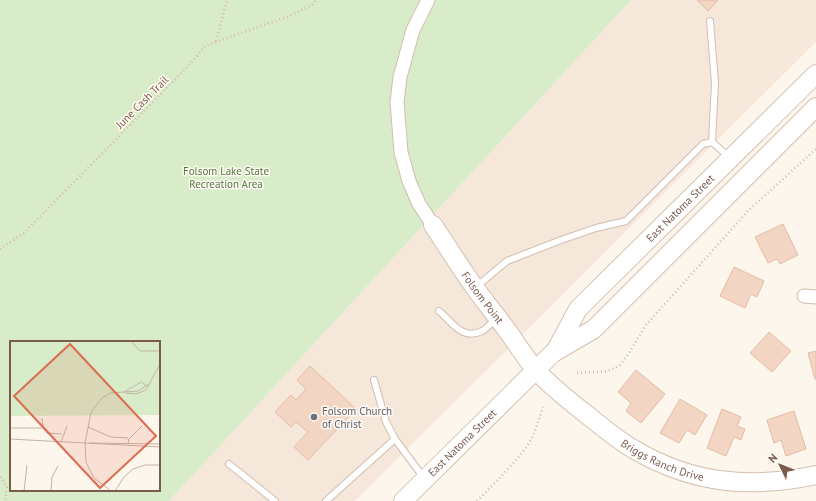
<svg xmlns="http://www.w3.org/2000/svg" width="816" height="501" viewBox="0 0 816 501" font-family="'PT Sans',sans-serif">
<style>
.residential{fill:#f5e8da}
.green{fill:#d8ecc9;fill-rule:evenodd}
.building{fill:#f3d5c3;stroke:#e6bba3}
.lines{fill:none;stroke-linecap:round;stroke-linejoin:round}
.lane-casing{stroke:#d1beb0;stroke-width:8}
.street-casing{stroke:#d1beb0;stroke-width:15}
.secondary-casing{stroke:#d6c0b0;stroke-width:20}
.path{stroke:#d9b8a5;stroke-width:2.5;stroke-dasharray:1 3;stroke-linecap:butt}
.lane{stroke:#fff;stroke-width:6}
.street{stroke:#fff;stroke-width:13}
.secondary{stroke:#fff;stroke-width:18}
.worship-dot{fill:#6b7280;stroke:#fffaf3;stroke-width:1.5}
.labels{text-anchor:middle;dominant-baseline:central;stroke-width:3;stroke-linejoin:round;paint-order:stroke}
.street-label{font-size:11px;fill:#7a5c4d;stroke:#fffaf3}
.park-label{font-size:11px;fill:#537a41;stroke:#fffaf3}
.worship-label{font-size:11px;fill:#5b616d;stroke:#fffaf3;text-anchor:start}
.inset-road{fill:none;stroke:#c5b3a7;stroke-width:1}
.view{fill:#dc6d51;fill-opacity:0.15;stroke:#dc6d51;stroke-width:2}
.inset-edge{fill:none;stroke:#7a5c4d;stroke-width:2}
</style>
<rect width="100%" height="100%" fill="#fdf6ec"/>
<!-- residential -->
<polygon class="residential" points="631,0 816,0 816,42 355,501 169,501"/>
<!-- green -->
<path class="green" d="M0,0H631L169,501H0ZM11,342H159V490H11Z"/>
<!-- building -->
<g class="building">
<polygon points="697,0 718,0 708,11"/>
<polygon points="783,224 798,255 780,264 777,259 768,263 755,237"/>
<polygon points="734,267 764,281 757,297 751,294 745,308 720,296"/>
<polygon points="769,332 791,351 772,372 750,353"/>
<polygon points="816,351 816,379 815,379 808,353"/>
<polygon points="310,366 356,409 308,460 294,447 308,432 296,422 291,427 275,412 291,395 296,400 306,389 297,380"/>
<polygon points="636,370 665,394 641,423 626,411 631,403 618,392"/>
<polygon points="680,399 707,415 695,435 687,430 679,443 660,433"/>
<polygon points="722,409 741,417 737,426 745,429 741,440 734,437 726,456 707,448"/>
<polygon points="794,411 806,449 786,456 781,440 774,443 767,420"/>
</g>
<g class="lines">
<!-- lane casing -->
<g class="lane-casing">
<g id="lane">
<polyline points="710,21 715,83 712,142"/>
<polyline points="476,287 507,261 561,240 596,228 626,221 703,144 712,142 729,157"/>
<path d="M439,311C452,322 462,341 482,331C487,329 492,322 496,318"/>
<polyline points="374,380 386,422 395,439 424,478"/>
<polyline points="229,464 275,501"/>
<polyline points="326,501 395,439"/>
</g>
</g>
<!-- street casing -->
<g class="street-casing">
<g id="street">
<polyline points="428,0 413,30 400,77 397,102 401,152 409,181 419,204 433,225"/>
<polyline points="804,296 816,297"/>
</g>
</g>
<!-- secondary casing -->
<g class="secondary-casing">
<g id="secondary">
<path id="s1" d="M433,225C447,246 460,267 475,288C485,302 496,315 506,329C516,342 525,358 536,370C552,388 572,403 591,418C605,429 619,441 635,450C693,484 751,489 816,475"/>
<path id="s2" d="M556,350L578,309L816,74"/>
<path id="s3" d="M403,501L553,353L594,329L816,107"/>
</g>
</g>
<!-- path -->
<g class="path">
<polyline points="216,41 227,0"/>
<polyline points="0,249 24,233 191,63 205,46 289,16 312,5 316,0"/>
<polyline points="577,373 608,371 620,365 629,353 646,325 748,211 816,149"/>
<polyline points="0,477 7,487 5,501"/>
<path d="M477,501C495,483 513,465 528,445C535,433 539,420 543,407"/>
</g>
<!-- lane -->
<use href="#lane" class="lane"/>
<!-- street -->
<use href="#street" class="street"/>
<!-- secondary -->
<use href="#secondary" class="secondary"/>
</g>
<!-- markers -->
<circle class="worship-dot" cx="314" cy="417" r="4"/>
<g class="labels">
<!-- street labels -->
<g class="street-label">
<text transform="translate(142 102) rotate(-45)">June Cash Trail</text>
<text stroke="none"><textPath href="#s2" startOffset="190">East Natoma Street</textPath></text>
<text stroke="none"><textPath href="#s1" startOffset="88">Folsom Point</textPath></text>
<text stroke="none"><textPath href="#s3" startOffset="83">East Natoma Street</textPath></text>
<text stroke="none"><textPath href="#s1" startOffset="335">Briggs Ranch Drive</textPath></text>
</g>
<!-- park labels -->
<g class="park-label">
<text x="226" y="171">Folsom Lake State<tspan x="226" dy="13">Recreation Area</tspan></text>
</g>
<!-- worship labels -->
<g class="worship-label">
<text x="322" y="411">Folsom Church<tspan x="322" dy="13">of Christ</tspan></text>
</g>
</g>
<!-- overview -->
<g transform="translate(10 341)">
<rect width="150" height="150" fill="#fdf6ec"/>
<path d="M0,0H150V74L0,75Z" fill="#d8ecc9"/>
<path class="inset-road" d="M121,0L130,10H150M114,51L131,41L137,45M116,52L126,53L136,49L150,23M32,77L33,87L37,92L52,93M78,86L101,96L118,97L119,102M0,87H33M0,98L150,106M119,98L132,85M51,101L57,85M80,102L150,103M14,150L17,124M41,150L42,136L48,125M101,150L84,137L76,121L75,102L81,71L91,58L100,52L128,50L139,43M105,150L114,136L123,128L135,124H150"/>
<path class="view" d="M60,3L146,95L90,147L4,55Z"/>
<rect width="150" height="150" class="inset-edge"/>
</g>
<!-- north arrow -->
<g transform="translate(780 465) rotate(313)" stroke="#fffaf3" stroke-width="3" paint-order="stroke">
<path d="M0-3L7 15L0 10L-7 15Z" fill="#7a5c4d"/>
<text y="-6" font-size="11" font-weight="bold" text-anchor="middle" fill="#7a5c4d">N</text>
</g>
</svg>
